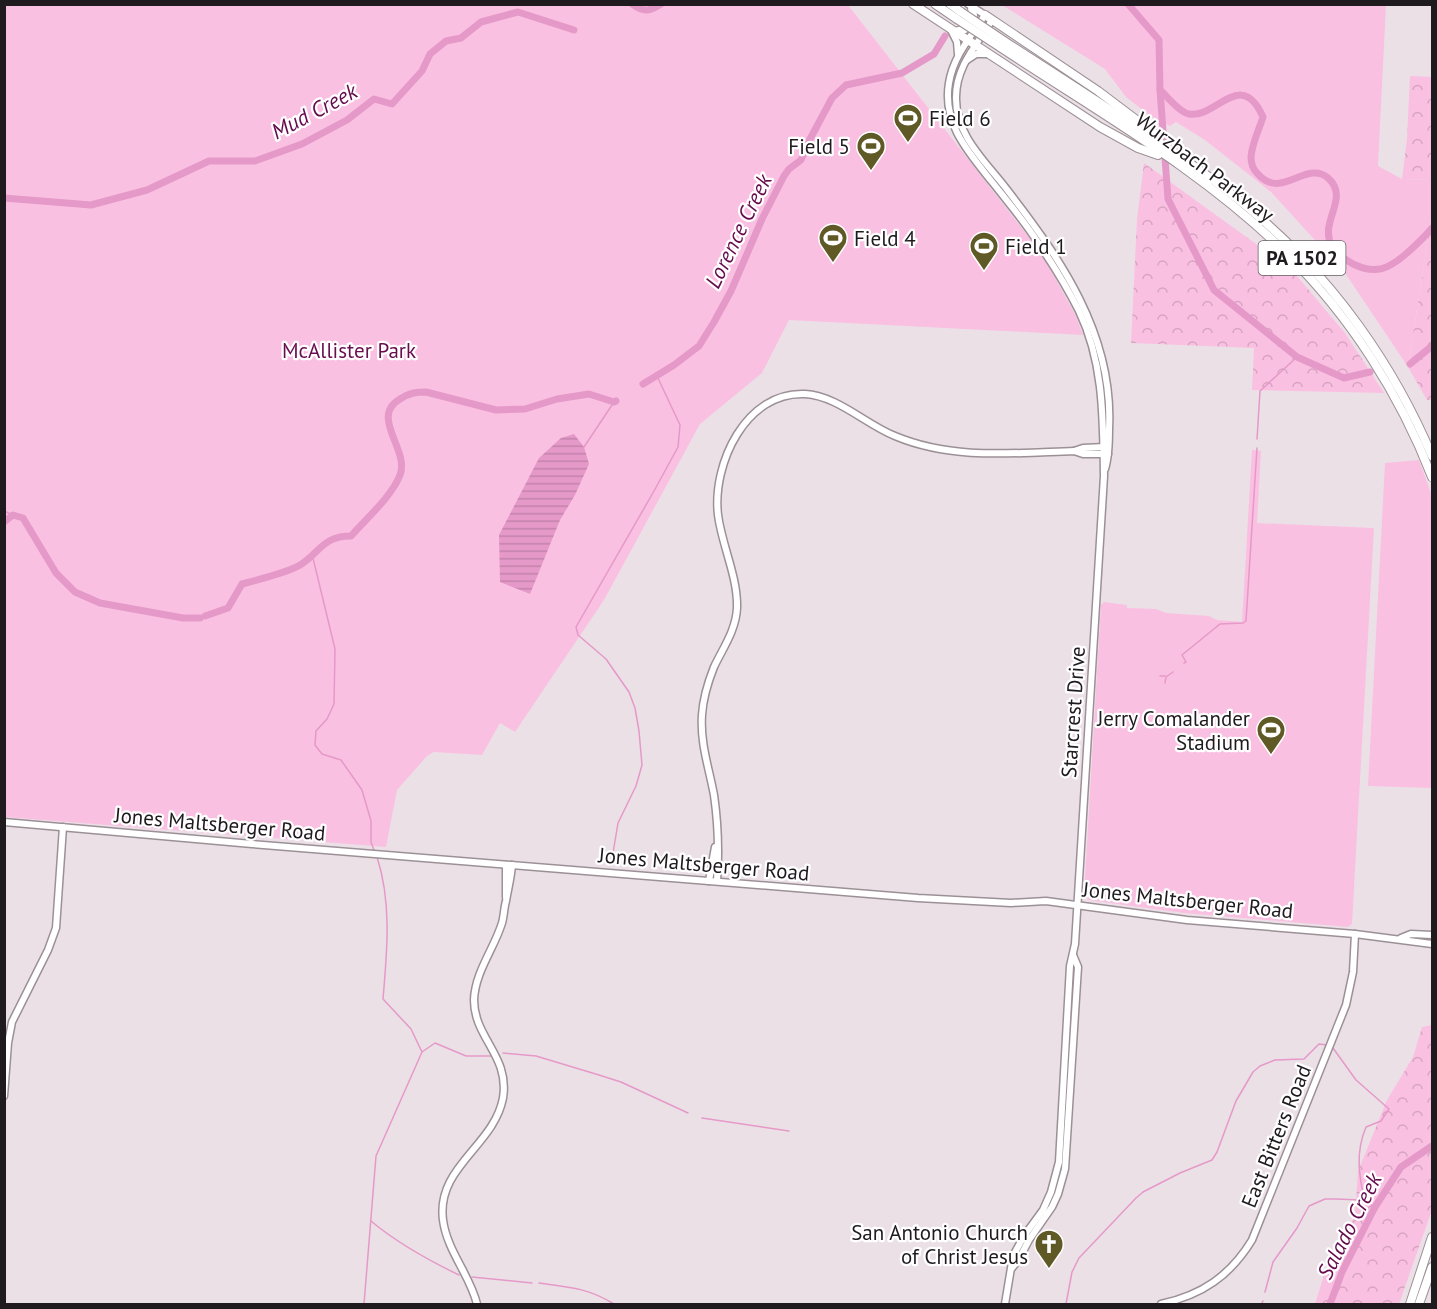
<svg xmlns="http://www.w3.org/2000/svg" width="1437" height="1309" viewBox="0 0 1437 1309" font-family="'PT Sans',sans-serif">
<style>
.green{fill:#fac0e2}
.forest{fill:url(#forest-crowns)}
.water{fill:url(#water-rules)}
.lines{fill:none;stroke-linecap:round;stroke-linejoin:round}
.stream{stroke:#e599c8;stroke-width:1.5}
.river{stroke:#e599c8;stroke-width:7}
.secondary-casing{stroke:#9c9097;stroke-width:9}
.highway-casing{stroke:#9c9097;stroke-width:10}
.secondary{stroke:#fff;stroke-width:6}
.highway{stroke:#fff;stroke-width:8}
.highway-bridge-casing{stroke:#9c9097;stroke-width:10;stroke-linecap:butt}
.highway-bridge{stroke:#fff;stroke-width:8}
.labels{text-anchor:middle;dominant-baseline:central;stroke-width:4.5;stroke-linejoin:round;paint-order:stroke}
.shield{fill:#fff;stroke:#625f61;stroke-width:1.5}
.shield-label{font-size:20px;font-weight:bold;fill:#1e1a1d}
.poi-label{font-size:21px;fill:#1e1a1d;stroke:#fff;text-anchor:start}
.street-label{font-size:21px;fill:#1e1a1d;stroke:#fff}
.park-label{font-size:21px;fill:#680e4f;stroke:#fff}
.water-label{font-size:22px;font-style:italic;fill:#660c4e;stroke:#fff}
</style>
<defs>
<pattern id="forest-crowns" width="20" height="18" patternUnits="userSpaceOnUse" patternTransform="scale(1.5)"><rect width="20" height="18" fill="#fac0e2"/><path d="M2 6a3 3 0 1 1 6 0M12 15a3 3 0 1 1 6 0" fill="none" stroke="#d6a4c1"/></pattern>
<pattern id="water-rules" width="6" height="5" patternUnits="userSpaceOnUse" patternTransform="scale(1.5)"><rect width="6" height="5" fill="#e599c8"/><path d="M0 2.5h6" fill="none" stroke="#c483ab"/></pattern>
</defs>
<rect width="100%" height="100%" fill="#ece0e7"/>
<!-- green -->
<g class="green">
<polygon points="5,5 848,5 1042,254 1076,316 1083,335 789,320 762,373 700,424 604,600 515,732 500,723 482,755 434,752 427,756 397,790 386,847 5,817"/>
<polygon points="1002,5 1386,5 1378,166 1402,179 1432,180 1432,213 1408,367 1345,273 1271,192 1205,140 1176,122 1170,126 1149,115 1126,97 1105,69"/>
<polygon points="1252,450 1261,451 1257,523 1374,528 1352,924 1348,927 1184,913 1088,900 1084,895 1101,605 1104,602 1127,605 1127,608 1156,609 1166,613 1209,616 1217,620 1242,622"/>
<polygon points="1419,460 1432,496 1432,788 1368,786 1385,463"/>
</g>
<!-- forest -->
<g class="forest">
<polygon points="1410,76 1432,77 1432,180 1402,179 1407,138"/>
<polygon points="1144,163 1292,270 1345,333 1384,393 1252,390 1254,348 1131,343 1137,219"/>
<polygon points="1432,213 1432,400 1427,400 1408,367"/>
<polygon points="1432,1025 1432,1210 1399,1304 1315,1304 1325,1272 1355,1215 1358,1171 1387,1100 1413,1057 1422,1027"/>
</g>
<!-- water -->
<polygon class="water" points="574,434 584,447 589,464 575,495 560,520 530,594 500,582 499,535 539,458 561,438"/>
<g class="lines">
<!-- stream -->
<g class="stream">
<polyline points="1257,439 1260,391 1297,357"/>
<polyline points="584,447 614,402"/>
<polyline points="4,511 13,515"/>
<polyline points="312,554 335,649 334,704 327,719 316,731 315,745 322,754 341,760 362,790 371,821 371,842 375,853"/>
<polyline points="1184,663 1186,662 1182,655 1220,624 1243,623 1246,621 1257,448"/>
<polyline points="1160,676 1165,676"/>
<polyline points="1165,683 1166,677 1173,672"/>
<path d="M377,857C392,903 387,952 383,999L411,1029L422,1052"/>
<polyline points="611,865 618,823 636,786 642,765 639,731 635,708 629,692 606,659 578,635 576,627 654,491 678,447 680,425 657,376"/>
<path d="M1333,1048L1356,1080L1389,1109L1381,1121L1366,1127C1355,1153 1359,1176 1365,1203"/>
<polyline points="503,1053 536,1056 599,1075 621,1082 688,1113"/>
<polyline points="702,1118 789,1131"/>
<path d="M371,1221C397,1243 428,1260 459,1275"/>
<polyline points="472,1277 532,1283"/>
<path d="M539,1283C569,1287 588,1288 614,1304"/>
<polyline points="1265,1292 1273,1262 1297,1228 1309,1206 1325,1199 1336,1199 1362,1200 1375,1207"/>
<polyline points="1262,1303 1263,1301"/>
<polyline points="364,1304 376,1156 422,1052 435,1043 466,1056 491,1056"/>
<polyline points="1066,1304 1072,1272 1079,1258 1136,1198 1143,1192 1180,1173 1212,1160 1217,1152 1236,1101 1253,1072 1260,1066 1275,1060 1304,1059 1319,1044 1327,1045"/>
</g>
<!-- river -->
<g class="river">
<path d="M632,4C644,13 650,11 661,4"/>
<path d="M1128,4L1159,40L1160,90C1168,97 1179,112 1189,114C1216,119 1241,67 1263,117C1259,130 1252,143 1251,157C1251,162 1253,169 1257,173C1281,202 1306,159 1328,178C1351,198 1318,222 1332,246C1336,253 1346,260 1353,264C1376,275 1389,269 1407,253C1416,245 1424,238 1432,228"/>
<polyline points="1160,90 1168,199 1214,290 1297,357 1344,378 1370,372"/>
<polyline points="4,198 91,205 147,190 209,161 255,161 302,144 347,120 374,99 392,104 422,71 430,54 446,41 461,38 481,22 518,12 574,30"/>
<polyline points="1410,364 1432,346"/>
<polyline points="643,384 674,365 699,346 714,322 731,291 762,219 784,176 789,169 801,160 809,141 832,98 846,85 902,73 934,54 945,36"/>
<polyline points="4,522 13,515 23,518 56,573 75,592 100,603 183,618 200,618"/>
<path d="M205,616L228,608L242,584C257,580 289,572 300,565C320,553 322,536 351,536C366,519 392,496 400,475C410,450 369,417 400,399C409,393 416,392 426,392L496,410L525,409L557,399L589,394L614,402L616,401"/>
<polyline points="1330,1304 1342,1272 1375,1207 1401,1167 1432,1146"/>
</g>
<!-- secondary casing -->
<g class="secondary-casing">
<g id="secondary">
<path d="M968,4L985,15C971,36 953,57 949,83C942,124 969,153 993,183C1008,202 1024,221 1037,241C1052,263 1067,287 1079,311C1104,363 1103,419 1104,476L1075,944L1070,966L1059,1162L1051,1192L1043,1210L1024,1236L1013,1256L1005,1304"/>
<path d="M992,20C977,45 956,66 956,97C955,134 984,160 1005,187C1060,258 1114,334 1109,429C1109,442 1109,456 1105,469"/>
<polyline points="951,30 957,42 958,54"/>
<polyline points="967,60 976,54 988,54"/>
<polyline points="1074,451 1083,448 1105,447"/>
<polyline points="4,822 252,844 918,898 1011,903 1046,901 1187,920 1355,934 1432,944"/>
<polyline points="506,865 506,897"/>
<polyline points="709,881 715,847"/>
<path d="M717,881C719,853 718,823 714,795C709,768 700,743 702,715C703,699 708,682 714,667C723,648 736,630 737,608C738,577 722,546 718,515C712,464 746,391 805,394C838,396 865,424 895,436C952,460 1014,453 1074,451L1083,454H1108"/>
<polyline points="1401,938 1411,934 1432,935"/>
<polyline points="4,1096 8,1043 12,1022 48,950 56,928 63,827"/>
<polyline points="1012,1268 1019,1259 1029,1240 1052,1207 1058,1194 1065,1169 1078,967 1073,955"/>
<path d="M477,1304C470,1275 447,1251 443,1220C436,1167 494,1146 503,1098C510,1056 474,1038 474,1000C475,972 494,949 502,923C504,916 504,908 506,901C508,889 511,878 512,865"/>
<path d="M1161,1304C1202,1295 1230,1276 1252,1240L1346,1005L1353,972L1355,934"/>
</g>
</g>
<!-- highway casing -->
<g class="highway-casing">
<g id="highway">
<polyline points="913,4 1100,127 1138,148 1158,155"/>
<polyline points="935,4 957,19"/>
<polyline points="950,4 961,12"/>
<polyline points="985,15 1098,91 1155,134"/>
<polyline points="955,32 965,29 973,16 972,7"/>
<path d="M1004,41C1046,68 1088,95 1130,123C1174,152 1218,181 1258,216C1334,281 1393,364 1432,456"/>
<path d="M1000,47C1098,112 1204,171 1287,254C1351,317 1400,395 1432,477"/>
<polyline points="1410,1304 1432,1237"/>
<polyline points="1419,1304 1432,1267"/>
</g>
</g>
<!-- secondary -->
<use href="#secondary" class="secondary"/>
<!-- highway -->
<use href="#highway" class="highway"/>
<!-- highway-bridge casing -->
<g class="highway-bridge-casing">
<g id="highway-bridge">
<polyline points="961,12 1004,41"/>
<polyline points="957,19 1000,47"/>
</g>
</g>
<!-- highway-bridge -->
<use href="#highway-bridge" class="highway-bridge"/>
</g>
<!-- icons -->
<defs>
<g id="stadium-pin" transform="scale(1.5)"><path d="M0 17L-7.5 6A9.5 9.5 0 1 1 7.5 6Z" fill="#5f5926" stroke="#fff"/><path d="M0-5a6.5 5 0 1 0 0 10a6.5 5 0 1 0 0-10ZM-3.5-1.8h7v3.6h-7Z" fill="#fff"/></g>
<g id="church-pin" transform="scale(1.5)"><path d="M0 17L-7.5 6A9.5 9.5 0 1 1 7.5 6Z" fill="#5f5926" stroke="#fff"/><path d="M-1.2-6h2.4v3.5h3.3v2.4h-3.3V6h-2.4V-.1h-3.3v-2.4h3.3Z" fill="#fff"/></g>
</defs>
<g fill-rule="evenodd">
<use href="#stadium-pin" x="908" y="118"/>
<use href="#stadium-pin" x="871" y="146"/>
<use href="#stadium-pin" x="833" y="238"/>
<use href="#stadium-pin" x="984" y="246"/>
<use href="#stadium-pin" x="1271" y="730"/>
<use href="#church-pin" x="1049" y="1244"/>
</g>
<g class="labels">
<!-- shield labels -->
<rect class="shield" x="1258.5" y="241" width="87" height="34" rx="4.5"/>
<g class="shield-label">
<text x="1302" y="258">PA 1502</text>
</g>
<!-- poi labels -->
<g class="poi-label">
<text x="929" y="118">Field 6</text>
<text x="850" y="146" text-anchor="end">Field 5</text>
<text x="854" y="238">Field 4</text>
<text x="1005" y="246">Field 1</text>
<text x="1250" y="718" text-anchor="end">Jerry Comalander<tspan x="1250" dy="24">Stadium</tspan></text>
<text x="1028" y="1232" text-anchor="end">San Antonio Church<tspan x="1028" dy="24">of Christ Jesus</tspan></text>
</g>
<!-- street labels -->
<g class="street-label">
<text transform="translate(1205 167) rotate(37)">Wurzbach Parkway</text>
<text transform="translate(1073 712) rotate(-86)">Starcrest Drive</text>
<text transform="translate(220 824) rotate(5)">Jones Maltsberger Road</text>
<text transform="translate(704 864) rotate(5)">Jones Maltsberger Road</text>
<text transform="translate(1188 900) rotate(6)">Jones Maltsberger Road</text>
<text transform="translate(1276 1136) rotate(-68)">East Bitters Road</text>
</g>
<!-- park labels -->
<g class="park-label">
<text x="349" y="350">McAllister Park</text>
</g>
<!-- water labels -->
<g class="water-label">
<text transform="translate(314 111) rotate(-28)">Mud Creek</text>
<text transform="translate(738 231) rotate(-64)">Lorence Creek</text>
<text transform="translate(1349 1226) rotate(-63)">Salado Creek</text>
</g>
</g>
<!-- border -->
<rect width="1437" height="1309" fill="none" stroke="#1e1a1d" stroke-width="12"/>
</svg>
